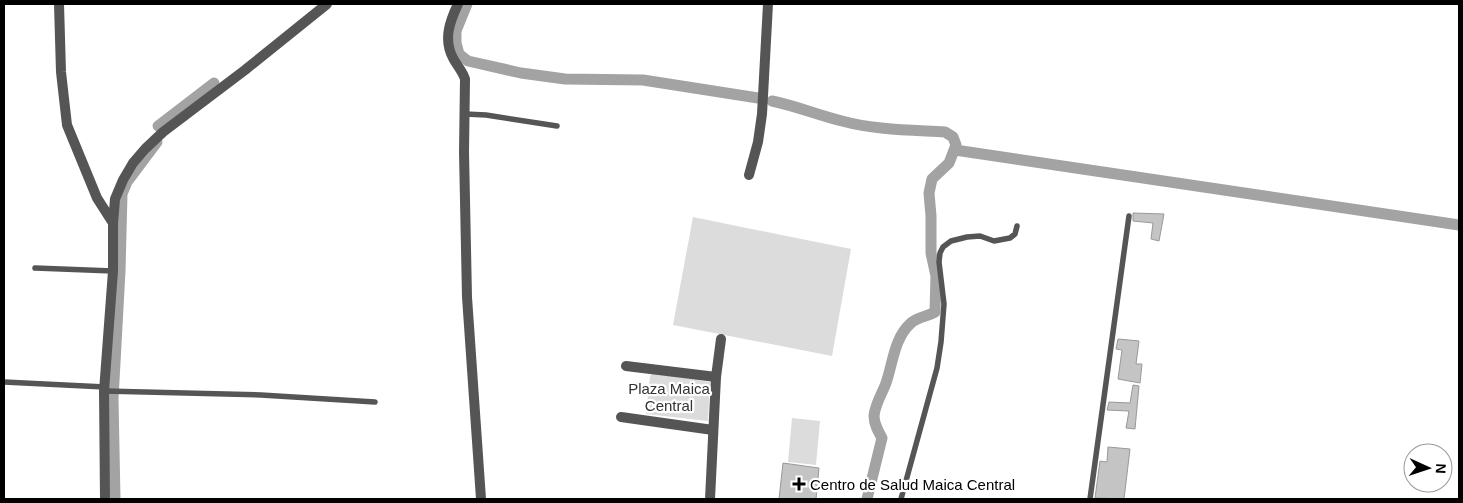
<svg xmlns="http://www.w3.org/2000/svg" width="1463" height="503" viewBox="0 0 1463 503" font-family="Helvetica,sans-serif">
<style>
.green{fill:#dcdcdc}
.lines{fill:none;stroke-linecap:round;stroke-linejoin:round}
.canal{stroke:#a3a3a3;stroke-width:11}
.building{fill:#c4c4c4;stroke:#999}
.service{stroke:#555;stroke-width:5.5}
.minor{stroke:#555;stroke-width:10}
.poi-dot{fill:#000;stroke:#fff;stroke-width:2}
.labels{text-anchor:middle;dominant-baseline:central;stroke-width:4.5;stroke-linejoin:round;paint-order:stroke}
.park-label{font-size:15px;fill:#333;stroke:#fff}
.poi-label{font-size:15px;fill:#000;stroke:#fff;text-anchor:start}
</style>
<rect width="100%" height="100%" fill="#fff"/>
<!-- green -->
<g class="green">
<polygon points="693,217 851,249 832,356 673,325"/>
<polygon points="653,373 710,382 708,421 646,414 650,376"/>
<polygon points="792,418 820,421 816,465 788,462"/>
</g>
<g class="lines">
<!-- canal -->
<g class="canal">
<polyline points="467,4 456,31 456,43 459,54 468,61 521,73 565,79 643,80 758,98"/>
<path d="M772,101C796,106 818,115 842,121C875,130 911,130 945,132L953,137L956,145L949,163L932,179L929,193L931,216V253L936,276L935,312C927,317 919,316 911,323C894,338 893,363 886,383C882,394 875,404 874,416C874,424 878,431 882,438L867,499"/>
<polyline points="158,126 214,83"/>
<polyline points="955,150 1459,225"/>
<polyline points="115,499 113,399 120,271 122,194 127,182 157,142"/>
</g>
</g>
<!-- building -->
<g class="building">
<polygon points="1133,213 1164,214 1159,241 1151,239 1153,223 1133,221"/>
<polygon points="1118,339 1139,341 1136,364 1142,364 1140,383 1118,379 1122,350 1116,349"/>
<polygon points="1133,385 1139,386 1135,429 1126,428 1129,411 1107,410 1109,402 1130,403"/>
<polygon points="1108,447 1130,449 1124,499 1095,498 1100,461 1107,462"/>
<polygon points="783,463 819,468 816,499 779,499"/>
</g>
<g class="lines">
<!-- service -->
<g class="service">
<polyline points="465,114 486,115 557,126"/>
<polyline points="35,268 113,271"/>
<polyline points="4,382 105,387"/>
<polyline points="104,391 261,395 375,402"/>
<polyline points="901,499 937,368 941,342 944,304 939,262 940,253 943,247 951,241 967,237 980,236 994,241 1010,238 1015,234 1017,226"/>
<polyline points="1090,499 1129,216"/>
</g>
<!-- minor -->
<g class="minor">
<polyline points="59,4 61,72 67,125 97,198 113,223"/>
<path d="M458,4C450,21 443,39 453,58C457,66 462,70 465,79L464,152L467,297L481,499"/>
<polyline points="749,175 758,142 762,114 768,4"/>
<polyline points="626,366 716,377"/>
<polyline points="621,417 713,430"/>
<polyline points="105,499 104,391 113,271 113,223 115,199 123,180 133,163 145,149 163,132 245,70 327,4"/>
<polyline points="710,499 716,377 721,339"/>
</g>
</g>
<!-- markers -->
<path class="poi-dot" d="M796.5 476.5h5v5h5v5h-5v5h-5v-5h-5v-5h5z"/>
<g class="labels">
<!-- park labels -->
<g class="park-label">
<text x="669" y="388">Plaza Maica<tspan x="669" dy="17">Central</tspan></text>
</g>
<!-- poi labels -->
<g class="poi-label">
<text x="810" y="484">Centro de Salud Maica Central</text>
</g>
</g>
<!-- border -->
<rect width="1463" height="503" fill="none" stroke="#000000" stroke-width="10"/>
<!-- north arrow -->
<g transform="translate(1428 468) rotate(93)"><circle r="24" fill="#ffffff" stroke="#999999"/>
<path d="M0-4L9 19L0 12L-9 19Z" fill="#000000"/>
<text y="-8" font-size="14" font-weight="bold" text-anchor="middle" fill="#000000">N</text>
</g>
</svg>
